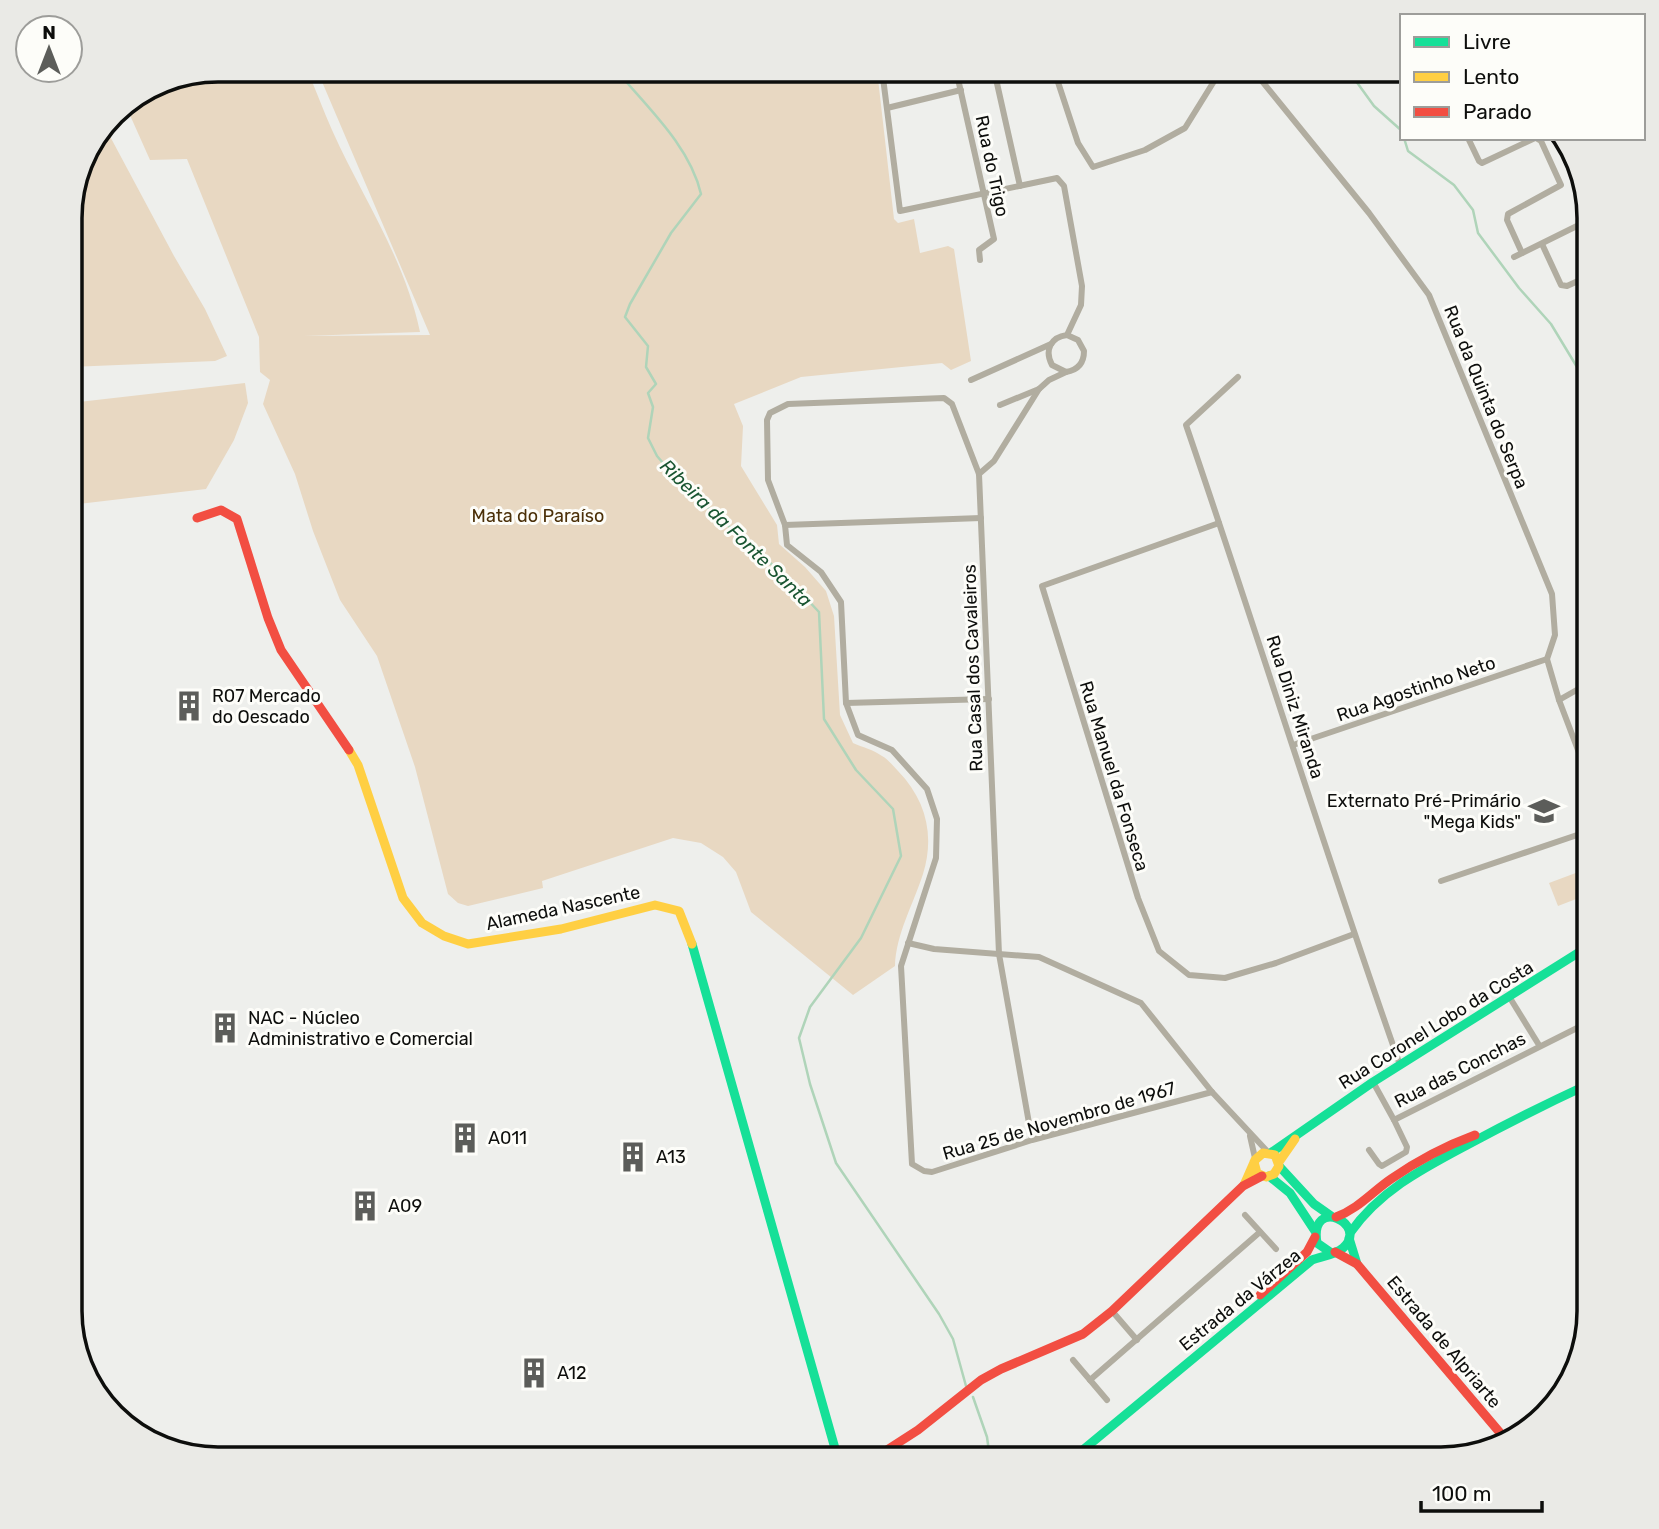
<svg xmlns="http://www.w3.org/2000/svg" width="1659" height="1529" viewBox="0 0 1659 1529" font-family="Rubik,sans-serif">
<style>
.green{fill:#e8d8c2}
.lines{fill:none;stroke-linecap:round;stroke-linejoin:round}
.stream{stroke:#afd4b9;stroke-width:2.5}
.street{stroke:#b1ada0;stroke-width:6}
.fast{stroke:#16e098;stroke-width:9}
.slow{stroke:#ffcf43;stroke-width:9}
.jam{stroke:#f24e42;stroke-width:9}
.labels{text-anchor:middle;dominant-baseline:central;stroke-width:6;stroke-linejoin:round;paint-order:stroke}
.street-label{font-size:18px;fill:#0d0e0c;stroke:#fdfdf9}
.park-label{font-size:18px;fill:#4b3009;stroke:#fdfdf9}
.poi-label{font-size:18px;fill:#0d0e0c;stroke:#fdfdf9;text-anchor:start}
.water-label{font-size:19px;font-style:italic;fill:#195531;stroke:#fdfdf9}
.rim{fill:none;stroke:#0d0e0c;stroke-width:3.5}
</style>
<rect width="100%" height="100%" fill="#eeefec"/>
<!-- green -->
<g class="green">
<path d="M219,70H307C316,90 323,110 332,130C362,197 405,259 420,332L304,336L430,335L317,70H877L894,219L898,223L914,219L920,253L948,246L954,249L971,361L951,370L942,363L801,377L734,404L743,426L741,466L777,525L779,544L805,567L826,591L834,616L840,715L853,743C862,747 874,750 882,756C888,759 893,766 898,771C926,800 935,835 923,874C913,905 896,934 895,966L853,995L751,912L736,872L723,857L701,843L673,838L542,881L543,888L468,906L458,903L448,894L415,767L377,656L340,600L313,531L295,474L263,404L270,380L260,372L259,337L187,159L150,160L125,104L162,81Z"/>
<polygon points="105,127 174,256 205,309 227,356 215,361 70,367 70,209 85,153"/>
<polygon points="245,383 248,403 234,440 206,489 70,505 70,403"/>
<polygon points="1589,868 1589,894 1558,906 1549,883"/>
</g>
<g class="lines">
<!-- stream -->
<g class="stream">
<path d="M616,70C647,107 690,146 701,194L671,233L630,304L625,317L648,346L646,367L656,384L648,393L653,407L648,438L657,456L681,484L786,577L819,612L824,719L856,770L893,809L901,856L861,938L810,1007L799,1038L810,1084L836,1163L939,1314L953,1339L966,1386"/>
<polyline points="1348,70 1374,106 1402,131"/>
<polyline points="1404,138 1408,151 1454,185 1473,210 1478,233 1519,288 1551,324 1580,372 1589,402"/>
<polyline points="973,1397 987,1437 990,1459"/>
</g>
<!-- street -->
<g class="street">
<path d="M882,70L900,211L1057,178L1064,186L1082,286L1081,305L1067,335C1051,337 1044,350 1052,365L1066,372C1078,370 1084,363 1084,351L1078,340L1067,335"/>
<polyline points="956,70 994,239 979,250 980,260"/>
<polyline points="994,70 1020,186"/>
<polyline points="1054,70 1078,143 1093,167 1145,150 1185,128 1221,70"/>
<polyline points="1253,70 1369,213 1429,295 1552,594 1555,635 1547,659 1559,700 1589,779"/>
<polyline points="887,108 961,90"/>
<polyline points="1468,138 1479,161 1482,163 1535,138"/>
<polyline points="1542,244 1561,285 1567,286 1589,276"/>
<polyline points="1522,253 1507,220 1508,214 1561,185 1541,141 1536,138"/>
<polyline points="1514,257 1589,220"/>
<polyline points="1585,309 1589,307"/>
<path d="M1238,377L1186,425C1259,638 1325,853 1400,1065"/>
<polyline points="971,380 1051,344"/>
<polyline points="1000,405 1039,389"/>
<polyline points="979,474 994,461 1039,389 1049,380 1066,372"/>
<polyline points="1219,523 1042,586 1138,898 1159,951 1189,975 1225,978 1276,963 1354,934"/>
<polyline points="785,525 981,518"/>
<polyline points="1559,700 1589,683"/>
<polyline points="846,703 989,699"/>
<polyline points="1293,745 1547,659"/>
<polyline points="1441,881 1589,831"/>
<polyline points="908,943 934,949 1039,957 1141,1003 1212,1092 1267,1151"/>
<polyline points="1510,998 1539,1045"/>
<polyline points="1373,1082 1394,1120 1589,1022"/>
<polyline points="1250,1136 1255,1158"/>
<polyline points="1032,1140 999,954 979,474 952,404 944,398 788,404 770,413 767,420 768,480 785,525 787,545 821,572 841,602 846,703 858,735 892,750 927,789 937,819 936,858 901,966 912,1164 924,1171 932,1172 1032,1140 1212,1092"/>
<polyline points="1369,1150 1379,1164 1382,1166 1406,1152 1407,1147 1394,1120"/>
<polyline points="1245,1215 1276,1249"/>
<polyline points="1112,1311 1137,1340"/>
<polyline points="1073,1360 1107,1400"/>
<polyline points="1090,1380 1260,1232"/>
</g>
<!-- fast -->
<g class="fast">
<polyline points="692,944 838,1459"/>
<polyline points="1272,1152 1373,1082 1589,946"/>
<polyline points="1279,1166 1314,1204 1331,1216"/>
<polyline points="1269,1176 1290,1193 1315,1231"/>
<path d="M1350,1233C1380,1190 1424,1168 1469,1144C1508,1123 1548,1103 1589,1084"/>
<polyline points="1349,1238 1357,1264"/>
<path d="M1072,1459L1312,1260C1322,1256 1335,1255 1343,1248C1370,1224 1309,1195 1317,1243L1330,1252"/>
</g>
<!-- slow -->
<g class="slow">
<polyline points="349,750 358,765 403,898 422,923 444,936 468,944 561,929 655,905 679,911 692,944"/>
<polyline points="1279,1162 1295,1139"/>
<polyline points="1244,1185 1255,1160 1263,1153 1275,1155 1279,1166 1274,1174 1266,1177 1257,1173 1254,1162"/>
</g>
<!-- jam -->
<g class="jam">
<polyline points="197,518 221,510 237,519 268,618 281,650 349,750"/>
<path d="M1336,1217C1358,1209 1372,1192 1391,1179C1417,1161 1445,1146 1475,1135"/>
<polyline points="1335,1252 1357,1264 1507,1441"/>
<polyline points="1260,1295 1307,1252 1315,1237"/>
<polyline points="873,1459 918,1430 981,1380 1001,1369 1083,1334 1112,1311 1243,1186 1262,1176"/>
</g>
</g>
<!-- icons -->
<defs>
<g id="building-bare" transform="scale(2.415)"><path d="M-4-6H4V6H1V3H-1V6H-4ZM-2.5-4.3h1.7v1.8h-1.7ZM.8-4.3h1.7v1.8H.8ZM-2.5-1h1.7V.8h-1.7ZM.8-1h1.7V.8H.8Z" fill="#5c5d5a" stroke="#fdfdf9" stroke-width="2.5" paint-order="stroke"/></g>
<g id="school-bare" transform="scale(2.415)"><path d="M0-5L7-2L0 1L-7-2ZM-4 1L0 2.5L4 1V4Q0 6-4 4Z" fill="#5c5d5a" stroke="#fdfdf9" stroke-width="2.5" paint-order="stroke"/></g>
</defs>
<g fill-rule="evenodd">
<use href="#building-bare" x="189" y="706"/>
<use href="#school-bare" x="1544" y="811"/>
<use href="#building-bare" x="225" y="1028"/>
<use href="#building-bare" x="465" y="1138"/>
<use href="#building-bare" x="633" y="1157"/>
<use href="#building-bare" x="365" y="1206"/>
<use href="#building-bare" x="534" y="1373"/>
</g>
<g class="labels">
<!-- street labels -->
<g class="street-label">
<text transform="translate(992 166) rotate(78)">Rua do Trigo</text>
<text transform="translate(1486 397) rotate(68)">Rua da Quinta do Serpa</text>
<text transform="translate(973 668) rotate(-92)">Rua Casal dos Cavaleiros</text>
<text transform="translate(1416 689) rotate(-19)">Rua Agostinho Neto</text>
<text transform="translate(1295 707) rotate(72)">Rua Diniz Miranda</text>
<text transform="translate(1114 776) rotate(73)">Rua Manuel da Fonseca</text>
<text transform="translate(563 908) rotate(-12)">Alameda Nascente</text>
<text transform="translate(1436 1025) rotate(-32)">Rua Coronel Lobo da Costa</text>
<text transform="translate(1460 1070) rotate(-27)">Rua das Conchas</text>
<text transform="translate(1059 1121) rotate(-16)">Rua 25 de Novembro de 1967</text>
<text transform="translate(1240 1300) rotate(-39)">Estrada da Várzea</text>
<text transform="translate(1444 1342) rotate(50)">Estrada de Alpriarte</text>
</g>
<!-- park labels -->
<g class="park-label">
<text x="538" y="516">Mata do Paraíso</text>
</g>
<!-- poi labels -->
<g class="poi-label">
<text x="212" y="696">R07 Mercado<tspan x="212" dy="21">do Oescado</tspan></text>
<text x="1521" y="801" text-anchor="end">Externato Pré-Primário<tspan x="1521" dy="21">"Mega Kids"</tspan></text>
<text x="248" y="1018">NAC - Núcleo<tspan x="248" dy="21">Administrativo e Comercial</tspan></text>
<text x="488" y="1138">A011</text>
<text x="656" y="1157">A13</text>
<text x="388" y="1206">A09</text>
<text x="557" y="1373">A12</text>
</g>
<!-- water labels -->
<g class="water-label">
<text transform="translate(736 533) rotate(44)">Ribeira da Fonte Santa</text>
</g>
</g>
<!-- crop -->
<path d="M0 0H1659V1529H0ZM218 82H1441A136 136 0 0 1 1577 218V1311A136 136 0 0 1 1441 1447H218A136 136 0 0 1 82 1311V218A136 136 0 0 1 218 82Z" fill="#eaeae6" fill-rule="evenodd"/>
<path class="rim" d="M218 82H1441A136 136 0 0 1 1577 218V1311A136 136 0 0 1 1441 1447H218A136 136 0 0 1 82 1311V218A136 136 0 0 1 218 82Z"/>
<!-- legend -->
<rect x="1400" y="14" width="245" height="126" fill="#fdfdf9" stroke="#9d9d9a" stroke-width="2"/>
<rect x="1414" y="37" width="35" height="10" fill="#16e098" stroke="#9d9d9a" stroke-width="2"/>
<text x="1463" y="49" font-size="21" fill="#0d0e0c">Livre</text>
<rect x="1414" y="72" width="35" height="10" fill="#ffcf43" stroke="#9d9d9a" stroke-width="2"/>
<text x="1463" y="84" font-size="21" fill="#0d0e0c">Lento</text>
<rect x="1414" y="107" width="35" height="10" fill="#f24e42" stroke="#9d9d9a" stroke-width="2"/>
<text x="1463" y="119" font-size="21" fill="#0d0e0c">Parado</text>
<!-- north arrow -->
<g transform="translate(49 49)"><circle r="33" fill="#fdfdf9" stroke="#9d9d9a" stroke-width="2"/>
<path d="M0-5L12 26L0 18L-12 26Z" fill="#5c5d5a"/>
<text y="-10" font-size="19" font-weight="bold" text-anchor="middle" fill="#0d0e0c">N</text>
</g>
<!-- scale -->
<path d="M1421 1501v10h121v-10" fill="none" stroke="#0d0e0c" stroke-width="3.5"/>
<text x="1432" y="1501" font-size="21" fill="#0d0e0c" stroke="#fdfdf9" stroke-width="5" paint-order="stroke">100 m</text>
</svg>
